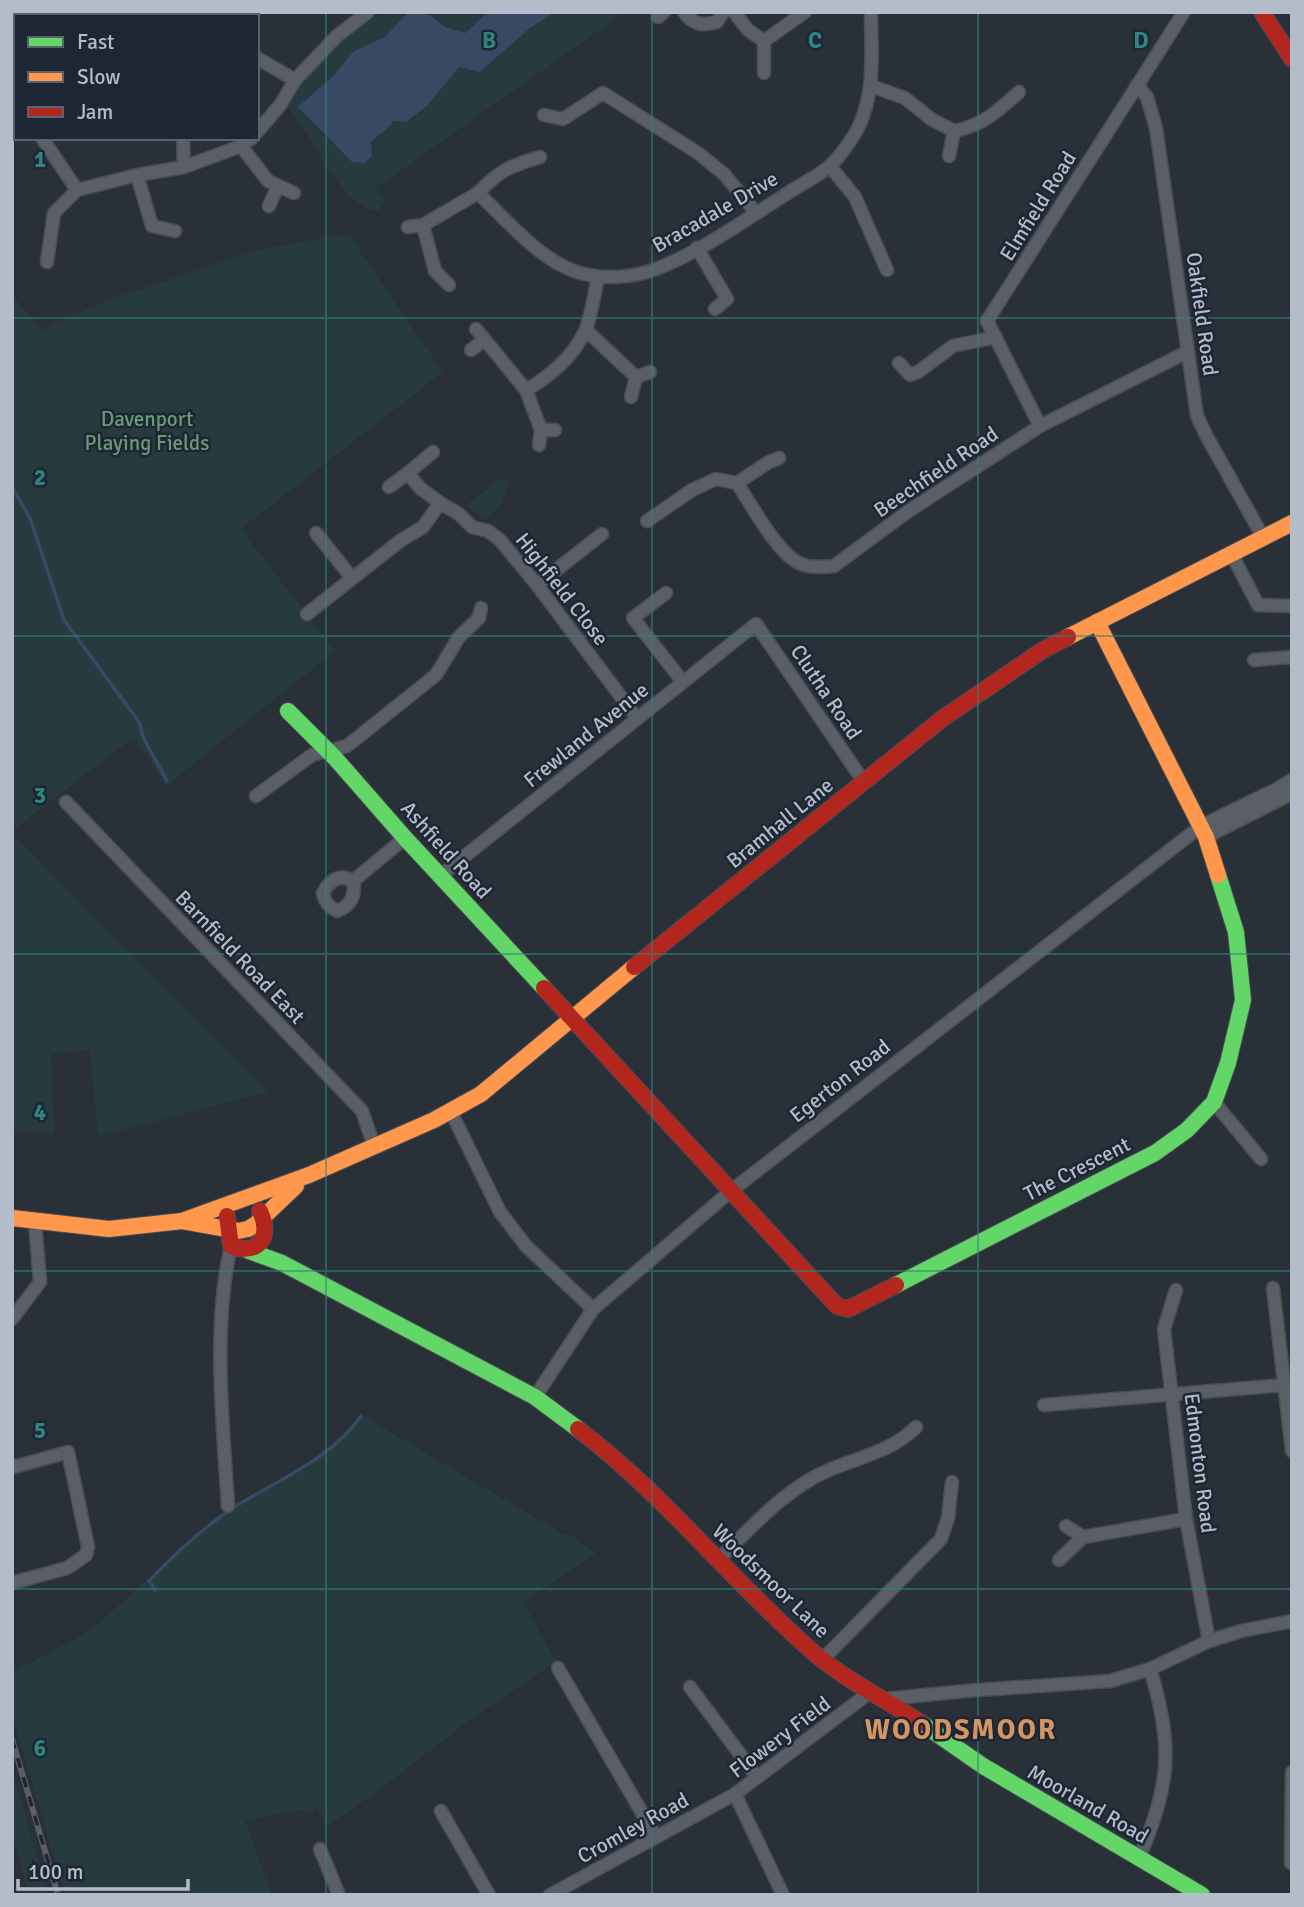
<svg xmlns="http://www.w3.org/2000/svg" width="1304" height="1907" viewBox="0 0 1304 1907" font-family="Signika,sans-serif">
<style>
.green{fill:#273a3e}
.water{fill:#384963}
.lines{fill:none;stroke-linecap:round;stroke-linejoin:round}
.stream{stroke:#384963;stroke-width:3.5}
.street-casing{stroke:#484c53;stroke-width:15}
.fast-casing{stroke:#484c53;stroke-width:18}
.slow-casing{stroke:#484c53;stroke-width:18}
.jam-casing{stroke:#484c53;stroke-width:18}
.street{stroke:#5a5e66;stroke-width:12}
.fast{stroke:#63d668;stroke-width:16}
.slow{stroke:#ff974d;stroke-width:16}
.jam{stroke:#b3261e;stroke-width:16}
.rail-casing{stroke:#595d64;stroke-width:6}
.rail{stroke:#1d2633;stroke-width:3.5;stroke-dasharray:10;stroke-linecap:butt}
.grid{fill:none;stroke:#308480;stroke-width:2;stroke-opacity:0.55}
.labels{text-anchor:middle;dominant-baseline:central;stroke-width:5;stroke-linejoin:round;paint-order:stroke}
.street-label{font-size:21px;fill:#b4bcc9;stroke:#1d2633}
.park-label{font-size:21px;fill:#6b9a76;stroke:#1d2633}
.district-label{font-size:28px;font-weight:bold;letter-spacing:2px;fill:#d59563;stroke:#1d2633}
.grid-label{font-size:23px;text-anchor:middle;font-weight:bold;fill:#308480;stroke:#1d2633;stroke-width:5;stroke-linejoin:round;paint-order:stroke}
</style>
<rect width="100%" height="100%" fill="#2a3038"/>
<!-- green -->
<g class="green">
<path d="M387,12H408L385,37L354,51L330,79L372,156L371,142L390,127L370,104L368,100L371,95L385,101L389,107L387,110L394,121L401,123L411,120L427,106L459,67L528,30L554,12H625L376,188L385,201L380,210C350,215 321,155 307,134C300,124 292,113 284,103L293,87L339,38Z"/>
<polygon points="421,12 451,12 457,15 459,12 488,12 465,33 445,27 430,15"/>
<polygon points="350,234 359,250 443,372 241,529 335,651 166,786 134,737 12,831 12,295 42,330 100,303 261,249"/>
<polygon points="503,477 509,486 498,509 485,520 466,505"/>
<polygon points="12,834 269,1092 98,1136 90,1050 51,1054 54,1135 35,1132 34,1134 14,1130"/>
<polygon points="361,1415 565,1535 568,1533 596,1554 523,1601 556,1662 478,1714 372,1795 329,1825 317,1807 313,1812 300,1810 245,1821 272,1895 65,1895 12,1714 12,1658 16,1671 91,1630 220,1515 296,1472 343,1435"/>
<polygon points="12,1769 48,1895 29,1895 12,1833"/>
</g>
<!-- water -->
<polygon class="water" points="408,12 430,15 445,27 465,33 488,12 554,12 528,30 479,72 459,67 427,106 406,122 393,121 390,126 371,142 372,156 365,163 352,162 298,107 330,79 354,51 385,37"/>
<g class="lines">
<!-- stream -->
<g class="stream">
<polyline points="12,487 30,518 64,620 139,722 144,739 167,781"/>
<path d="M155,1590L149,1581C174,1555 200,1530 230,1510C274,1481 330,1461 361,1416"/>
</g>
<!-- street casing -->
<g class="street-casing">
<g id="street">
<path d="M684,12C693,25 703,26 717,22L723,12"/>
<polyline points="734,12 748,30 764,41"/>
<polyline points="47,16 47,12"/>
<polyline points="62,16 75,12"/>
<polyline points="658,17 664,12"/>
<polyline points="257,58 295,80"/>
<polyline points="764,73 764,41 805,12"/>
<polyline points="1137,85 1147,97 1156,128 1197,416 1207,437 1263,537"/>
<path d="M871,86L905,98L931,119L954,131C982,126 998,111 1019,92"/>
<polyline points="544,115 563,119 603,93 698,153 724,174 756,213"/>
<polyline points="257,132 281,104 295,80 337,36 368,12"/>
<polyline points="42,138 77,190"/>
<polyline points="183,138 184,167"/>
<polyline points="241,146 268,181 294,193"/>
<polyline points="949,156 954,131"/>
<polyline points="830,166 855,197 887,270"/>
<polyline points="137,175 152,226 175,231"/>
<path d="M478,193C500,170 510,166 540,157"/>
<polyline points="269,206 278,186"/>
<polyline points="423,225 435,271 449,285"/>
<path d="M408,227L423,225L478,193C508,221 538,259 577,272C602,280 632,278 656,269C700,252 745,220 785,195C799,185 817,177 830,166C840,156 852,140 858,128C876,92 871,51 871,12"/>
<polyline points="697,248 727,299 715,309"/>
<polyline points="47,262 54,213 77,190 137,175 184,167 241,146 252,138"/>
<polyline points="476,329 526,390"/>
<polyline points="586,330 636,377"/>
<polyline points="471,350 484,340"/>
<polyline points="899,363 910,375 918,372 953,346 996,337"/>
<polyline points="631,397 636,377 650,372"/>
<polyline points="1040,426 987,321 1184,12"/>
<polyline points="541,430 555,430"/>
<path d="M539,445L541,430L526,390C549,377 574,356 585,331C592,315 594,294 598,277"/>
<polyline points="433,452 408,473 420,488 440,503"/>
<path d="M779,458L769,462L737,483C751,504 778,555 801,564C811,568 823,567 834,566L910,510L1040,426L1187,352"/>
<polyline points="389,487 408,473"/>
<polyline points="647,521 692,490 716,479 737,483"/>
<polyline points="316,533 352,578"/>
<polyline points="1231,553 1258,605 1292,606"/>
<polyline points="537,585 602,534"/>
<polyline points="666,593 633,618 683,682"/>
<polyline points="307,614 400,541 423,527 440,503 459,514 472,527 488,531 500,540 537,585 637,718"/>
<polyline points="1254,660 1292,657"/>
<polyline points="256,796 312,755 347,746 436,675 459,637 479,618 481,608"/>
<polyline points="66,802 362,1111 374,1146"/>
<polyline points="1206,837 1291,794"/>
<polyline points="440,876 756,624 864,782"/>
<path d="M353,881C340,873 330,880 323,893C325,902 328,906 337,911C351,906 356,895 353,881L405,838"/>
<polyline points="1214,1102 1261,1159"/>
<polyline points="451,1112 500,1212 526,1246 593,1309"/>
<polyline points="1273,1288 1292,1451"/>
<polyline points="1176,1290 1164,1329 1186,1519 1209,1641"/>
<polyline points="12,1319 40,1282 35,1222"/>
<polyline points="535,1397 593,1309 731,1191 1201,826 1277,789 1292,780"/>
<polyline points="1044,1405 1284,1385"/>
<polyline points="12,1465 14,1467 68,1452 88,1547 86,1555 67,1568 12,1583"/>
<path d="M228,1506C223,1425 212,1326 231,1246"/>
<polyline points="1066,1526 1083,1537 1186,1519"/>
<path d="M718,1560C747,1532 775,1500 811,1479C844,1459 888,1456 916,1427"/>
<polyline points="1059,1560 1083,1537"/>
<polyline points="822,1660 941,1539 948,1518 952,1482"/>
<polyline points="558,1668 656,1837"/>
<polyline points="690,1687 757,1777"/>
<polyline points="885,1699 965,1691 1110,1681 1150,1669 1209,1641 1241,1631 1292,1621"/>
<polyline points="441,1811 489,1895"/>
<polyline points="320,1849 339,1895"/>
<path d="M1139,1858C1170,1785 1174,1746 1150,1669"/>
<polyline points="1291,1863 1292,1772"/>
<polyline points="550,1895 735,1794"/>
<polyline points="783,1895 735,1794 869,1693"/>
</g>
</g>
<!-- fast casing -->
<g class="fast-casing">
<g id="fast">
<polyline points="288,711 335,758 405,838 544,988"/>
<polyline points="249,1251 282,1263 535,1397 578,1429"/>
<polyline points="896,1285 1155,1153 1187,1130 1214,1102 1228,1063 1243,1000 1236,932 1218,875"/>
<polyline points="921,1723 983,1766 1202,1895"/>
</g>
</g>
<!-- slow casing -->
<g class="slow-casing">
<g id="slow">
<polyline points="1097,622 1206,837 1218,875"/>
<polyline points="1068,637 1292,523"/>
<polyline points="12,1218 109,1229 182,1221 238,1231 248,1229 256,1224 296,1186"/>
<polyline points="182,1221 309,1175 434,1120 481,1094 634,967"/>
</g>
</g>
<!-- jam casing -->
<g class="jam-casing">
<g id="jam">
<polyline points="1262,12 1292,59"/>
<polyline points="634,967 943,718 1043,650 1068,637"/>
<polyline points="544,988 837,1306 848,1309 896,1285"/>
<path d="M227,1216L231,1246C259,1256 272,1237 260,1211"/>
<path d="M578,1429C665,1495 732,1582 814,1653C847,1681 885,1699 921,1723"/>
</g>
</g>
<!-- street -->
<use href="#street" class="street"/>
<!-- fast -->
<use href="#fast" class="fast"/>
<!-- slow -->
<use href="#slow" class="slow"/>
<!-- jam -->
<use href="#jam" class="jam"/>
<!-- rail casing -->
<g class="rail-casing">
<polyline id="rail" points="12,1739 58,1895"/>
</g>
<!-- rail -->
<use href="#rail" class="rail"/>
</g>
<!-- grid -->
<path class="grid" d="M326,12V1895M652,12V1895M978,12V1895M12,318H1292M12,636H1292M12,954H1292M12,1271H1292M12,1589H1292"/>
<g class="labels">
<!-- street labels -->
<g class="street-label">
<text transform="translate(1038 206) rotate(-58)">Elmfield Road</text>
<text transform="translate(715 212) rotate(-30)">Bracadale Drive</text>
<text transform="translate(1202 314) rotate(82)">Oakfield Road</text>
<text transform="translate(936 472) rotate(-34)">Beechfield Road</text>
<text transform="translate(562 589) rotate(52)">Highfield Close</text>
<text transform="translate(826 692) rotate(56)">Clutha Road</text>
<text transform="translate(586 735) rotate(-39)">Frewland Avenue</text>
<text transform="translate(780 823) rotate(-39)">Bramhall Lane</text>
<text transform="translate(446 850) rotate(48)">Ashfield Road</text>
<text transform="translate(240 957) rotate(46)">Barnfield Road East</text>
<text transform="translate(840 1081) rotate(-38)">Egerton Road</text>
<text transform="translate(1077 1169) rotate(-27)">The Crescent</text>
<text transform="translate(1200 1463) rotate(83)">Edmonton Road</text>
<text transform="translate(771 1581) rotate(44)">Woodsmoor Lane</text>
<text transform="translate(780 1737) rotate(-37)">Flowery Field</text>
<text transform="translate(1088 1804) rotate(30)">Moorland Road</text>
<text transform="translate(633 1828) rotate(-29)">Cromley Road</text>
</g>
<!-- park labels -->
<g class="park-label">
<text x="147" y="419">Davenport<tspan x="147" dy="24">Playing Fields</tspan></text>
</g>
<!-- district labels -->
<g class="district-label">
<text x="961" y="1730">WOODSMOOR</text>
</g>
</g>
<g class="grid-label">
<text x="489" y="48">B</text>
<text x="815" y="48">C</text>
<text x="1141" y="48">D</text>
<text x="40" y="167">1</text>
<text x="40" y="485">2</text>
<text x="40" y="803">3</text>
<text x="40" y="1120">4</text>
<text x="40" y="1438">5</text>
<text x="40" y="1756">6</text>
</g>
<!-- border -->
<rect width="1304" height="1907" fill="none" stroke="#b4bcc9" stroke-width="28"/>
<!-- legend -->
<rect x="14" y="14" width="245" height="126" fill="#1d2633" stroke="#59626f" stroke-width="2"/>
<rect x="28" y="37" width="35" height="10" fill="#63d668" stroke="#59626f" stroke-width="2"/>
<text x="77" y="49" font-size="21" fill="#b4bcc9">Fast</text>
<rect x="28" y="72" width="35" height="10" fill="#ff974d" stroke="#59626f" stroke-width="2"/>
<text x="77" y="84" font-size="21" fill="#b4bcc9">Slow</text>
<rect x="28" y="107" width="35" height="10" fill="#b3261e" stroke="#59626f" stroke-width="2"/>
<text x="77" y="119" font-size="21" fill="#b4bcc9">Jam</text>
<!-- scale -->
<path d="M18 1879v10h170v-10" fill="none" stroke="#b4bcc9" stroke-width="3.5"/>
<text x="28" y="1879" font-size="21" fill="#b4bcc9" stroke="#1d2633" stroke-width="5" paint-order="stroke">100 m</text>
</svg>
